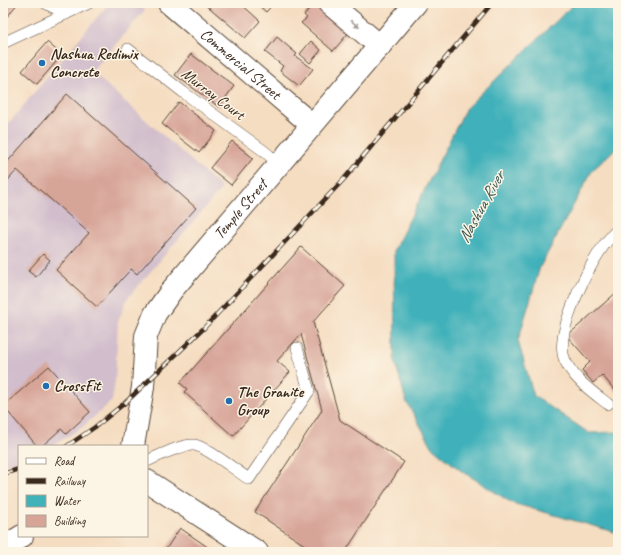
<svg xmlns="http://www.w3.org/2000/svg" width="621" height="555" viewBox="0 0 621 555" font-family="Caveat,sans-serif">
<style>
.industrial{fill:#d1bdcc}
.water{fill:#41b1ba;stroke:#3e6e6c}
.building{fill:#d7a498}
.lines{fill:none;stroke-linecap:round;stroke-linejoin:round}
.lane-casing{stroke:#574536;stroke-width:12}
.street-casing{stroke:#574536;stroke-width:24}
.lane{stroke:#fff;stroke-width:11}
.street{stroke:#fff;stroke-width:22}
.rail-casing{stroke:#3b2a1e;stroke-width:4.5}
.rail{stroke:#fcf5e5;stroke-width:3;stroke-dasharray:9;stroke-linecap:butt}
.oneway{fill:#a79f9a}
.poi-dot{fill:#1f6fb2;stroke:#fcf5e5;stroke-width:1.5}
.labels{text-anchor:middle;dominant-baseline:central;stroke-width:3;stroke-linejoin:round;paint-order:stroke}
.poi-label{font-size:16px;font-weight:bold;fill:#3b2a1e;stroke:#fcf5e5;text-anchor:start}
.street-label{font-size:16px;fill:#3b2a1e;stroke:#fcf5e5}
.water-label{font-size:17px;font-style:italic;fill:#3d5955;stroke:#fcf5e5}
</style>
<rect width="100%" height="100%" fill="#fcf5e5"/>
<filter id="ink" filterUnits="userSpaceOnUse"><feTurbulence type="fractalNoise" baseFrequency=".025" numOctaves="2"/><feDisplacementMap in="SourceGraphic" scale="8" xChannelSelector="R" yChannelSelector="G"/><feConvolveMatrix kernelMatrix="1 2 1 2 8 2 1 2 1" color-interpolation-filters="sRGB"/></filter>
<filter id="wash" filterUnits="userSpaceOnUse"><feTurbulence type="fractalNoise" baseFrequency=".012" numOctaves="4" result="noise"/><feDisplacementMap in="SourceGraphic" scale="16" xChannelSelector="R" yChannelSelector="G"/><feGaussianBlur stdDeviation="0.9" result="paint"/><feColorMatrix in="noise" values="0 0 0 0 0 0 0 0 0 0 0 0 0 0 0 0 0 1.4 0 .05"/><feComposite in="paint" operator="in"/></filter>
<g filter="url(#wash)">
<rect width="100%" height="100%" fill="#f5ddc1"/>
<!-- industrial -->
<polygon class="industrial" points="109,3 137,3 145,10 92,72 222,188 127,299 118,322 115,381 112,401 80,429 52,446 19,446 19,461 3,465 3,130"/>
<!-- water -->
<polygon class="water" points="575,3 618,3 618,146 592,171 540,267 518,341 534,396 589,433 618,432 618,533 512,503 460,470 433,448 406,401 395,361 394,250 466,108"/>
<g id="blocks">
<!-- building -->
<g class="building">
<polygon points="3,3 18,3 6,18 3,18"/>
<polygon points="204,3 240,3 260,21 245,38"/>
<polygon points="256,3 274,3 266,12"/>
<polygon points="314,3 321,3 351,30 333,51 301,23 307,18 304,15"/>
<polygon points="277,37 297,54 295,56 313,69 299,86 280,71 283,66 265,52"/>
<polygon points="311,41 321,50 310,63 300,54"/>
<polygon points="47,42 62,55 37,84 22,71"/>
<polygon points="191,54 234,86 219,107 175,75"/>
<polygon points="67,94 196,208 137,274 131,269 97,307 56,270 89,233 17,170 3,186 3,167"/>
<polygon points="179,102 216,131 199,153 162,124"/>
<polygon points="232,141 253,158 231,185 210,168"/>
<polygon points="301,247 345,286 313,322 340,420 404,462 345,552 315,552 255,512 322,410 301,334 277,361 290,372 233,436 184,392 187,389 180,383"/>
<polygon points="43,254 50,260 36,277 28,271"/>
<polygon points="618,291 618,394 602,375 593,383 582,370 590,362 567,336"/>
<polygon points="49,366 90,412 66,434 61,429 42,446 37,446 3,406"/>
<polygon points="180,528 212,550 211,552 164,552"/>
</g>
</g>
</g>
<g filter="url(#ink)">
<use href="#blocks" fill-opacity="0" stroke="#574536" stroke-width="1"/>
<g class="lines">
<!-- lane casing -->
<g class="lane-casing">
<g id="lane">
<polyline points="45,3 66,14"/>
<polyline points="3,43 89,3"/>
<polyline points="128,49 183,92 264,151 279,164"/>
<path d="M608,404C591,391 572,378 564,358C555,331 588,268 604,245C608,240 613,234 618,229"/>
<path d="M147,461C159,456 181,444 194,445C205,446 238,472 249,479L309,391L297,348"/>
</g>
</g>
<!-- street casing -->
<g class="street-casing">
<g id="street">
<path id="s1" d="M169,3L312,125"/>
<polyline points="329,3 380,46"/>
<path id="s2" d="M133,446L143,387L146,336L155,314L172,290L416,3"/>
<polyline points="147,481 257,552"/>
<polyline points="3,548 22,536"/>
</g>
</g>
<!-- lane -->
<use href="#lane" class="lane"/>
<!-- street -->
<use href="#street" class="street"/>
<!-- rail casing -->
<g class="rail-casing">
<g id="rail">
<polyline points="67,446 95,427 126,402 204,328 344,179 492,3"/>
<polyline points="3,474 19,469"/>
</g>
</g>
<!-- rail -->
<use href="#rail" class="rail"/>
</g>
<!-- one-way arrows -->
<defs><path id="oneway-solid" d="M-6-.8H1V-3.2L6.5 0L1 3.2V.8H-6Z"/></defs>
<use class="oneway" href="#oneway-solid" transform="translate(355 24) rotate(40)"/>
</g>
<!-- markers -->
<g class="poi-dot">
<circle cx="42" cy="63" r="4"/>
<circle cx="46" cy="386" r="4"/>
<circle cx="229" cy="401" r="4"/>
</g>
<g class="labels">
<!-- poi labels -->
<g class="poi-label">
<text x="50" y="54">Nashua Redimix<tspan x="50" dy="18">Concrete</tspan></text>
<text x="54" y="386">CrossFit</text>
<text x="237" y="392">The Granite<tspan x="237" dy="18">Group</tspan></text>
</g>
<!-- street labels -->
<g class="street-label">
<text stroke="none"><textPath href="#s1" startOffset="94">Commercial Street</textPath></text>
<text transform="translate(213 94) rotate(37)">Murray Court</text>
<text stroke="none"><textPath href="#s2" startOffset="270">Temple Street</textPath></text>
</g>
<!-- water labels -->
<g class="water-label">
<text transform="translate(481 207) rotate(-61)">Nashua River</text>
</g>
</g>
<!-- margin -->
<rect width="621" height="555" fill="none" stroke="#fcf5e5" stroke-width="16"/>
<!-- legend -->
<rect x="18" y="445" width="130" height="92" fill="#fcf5e5" stroke="#afa495"/>
<rect x="26" y="458" width="20" height="6" fill="#ffffff" stroke="#afa495"/>
<text x="54" y="465" font-size="12" fill="#3b2a1e">Road</text>
<rect x="26" y="478" width="20" height="6" fill="#3b2a1e" stroke="#afa495"/>
<text x="54" y="485" font-size="12" fill="#3b2a1e">Railway</text>
<rect x="26" y="495" width="20" height="12" fill="#41b1ba" stroke="#afa495"/>
<text x="54" y="505" font-size="12" fill="#3b2a1e">Water</text>
<rect x="26" y="515" width="20" height="12" fill="#d7a498" stroke="#afa495"/>
<text x="54" y="525" font-size="12" fill="#3b2a1e">Building</text>
</svg>
